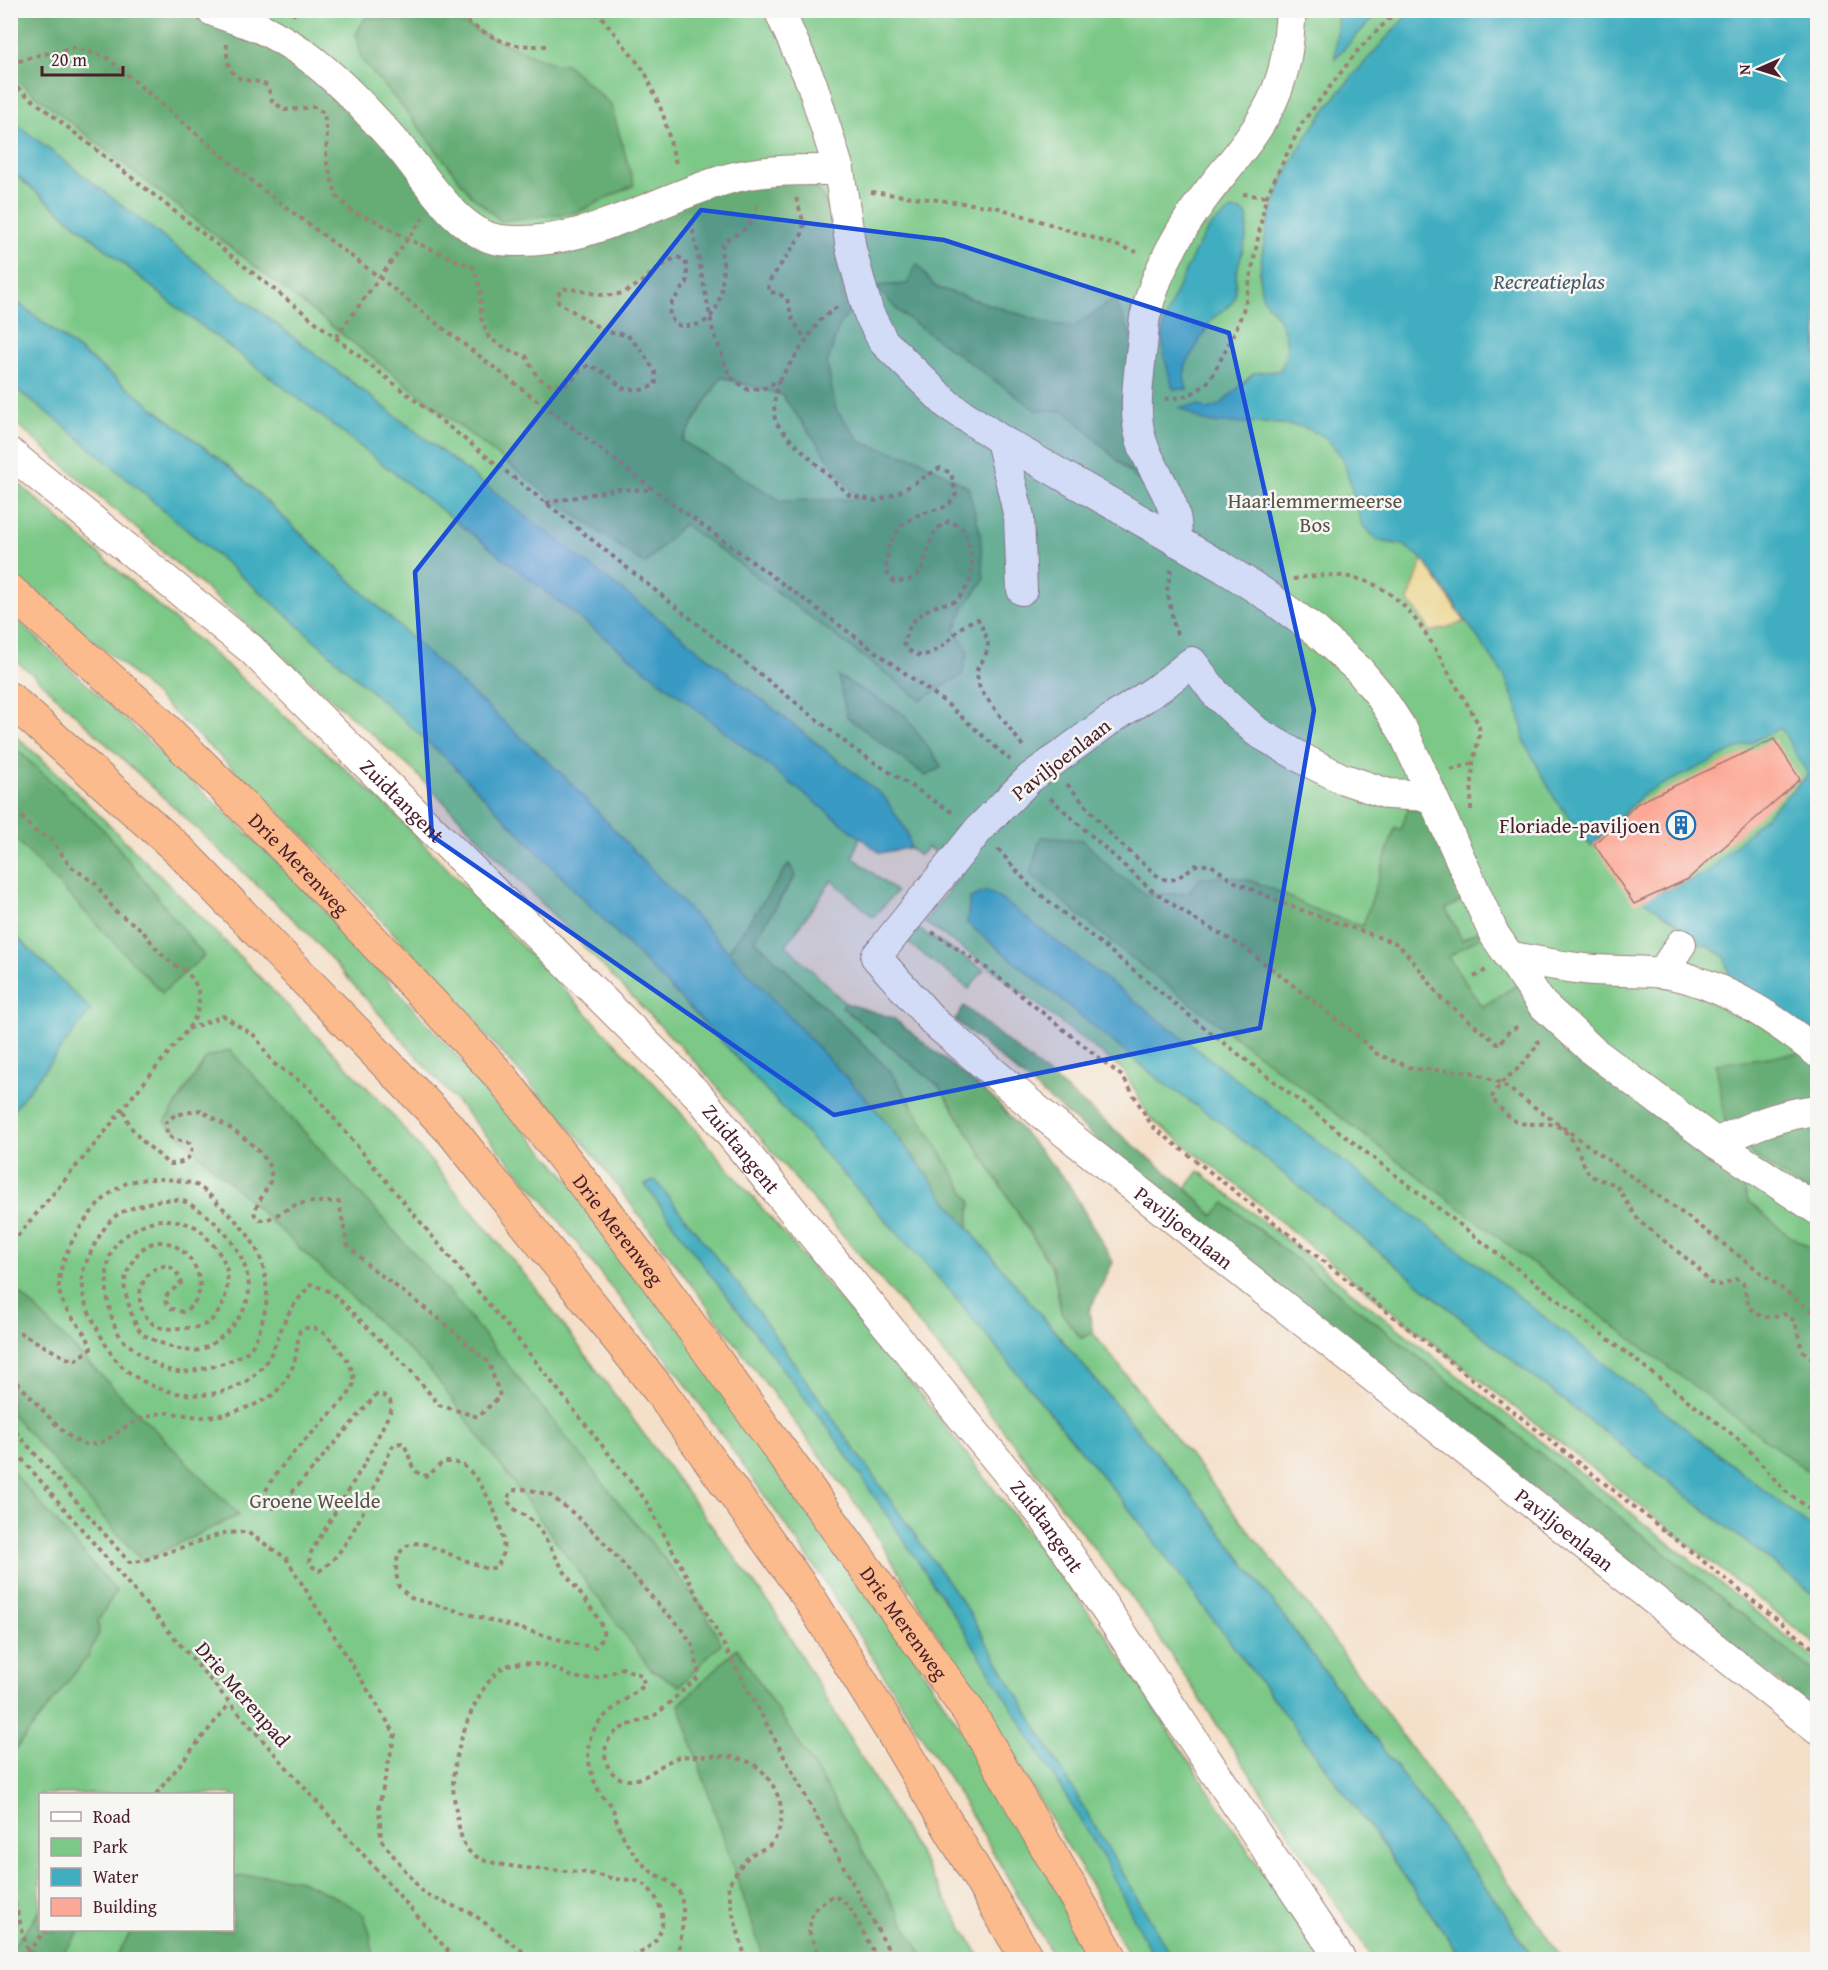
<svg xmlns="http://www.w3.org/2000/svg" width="1828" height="1970" viewBox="0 0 1828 1970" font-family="'Gentium Book Plus',serif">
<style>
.green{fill:#7cc887;stroke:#637459;stroke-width:1.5;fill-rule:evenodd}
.forest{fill:#65ac74;stroke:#586650;stroke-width:1.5;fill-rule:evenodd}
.sand{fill:#eeda9e;stroke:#9c7c64;stroke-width:1.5}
.water{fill:#41adc0;stroke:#466676;stroke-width:1.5}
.building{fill:#fda896}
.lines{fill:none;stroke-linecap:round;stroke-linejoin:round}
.minor-casing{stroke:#9f7f79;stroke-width:32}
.highway-casing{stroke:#9f7f79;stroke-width:35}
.path{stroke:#9f7f79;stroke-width:4;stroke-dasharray:4.5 4.5;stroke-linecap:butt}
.minor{stroke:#fff;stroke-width:30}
.highway{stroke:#fbbb8c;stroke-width:33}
.marked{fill:#1d4ed8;fill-opacity:0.2;stroke:#1d4ed8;stroke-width:4.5;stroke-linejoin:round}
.labels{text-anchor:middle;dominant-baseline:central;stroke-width:5;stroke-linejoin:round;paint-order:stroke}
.park-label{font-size:21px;fill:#595247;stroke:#f6f6f2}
.street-label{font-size:21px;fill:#4a1f2b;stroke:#f6f6f2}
.poi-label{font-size:21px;fill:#4a1f2b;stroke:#f6f6f2;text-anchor:end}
.water-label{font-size:22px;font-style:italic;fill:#465867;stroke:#f6f6f2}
</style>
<rect width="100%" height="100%" fill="#f6f6f2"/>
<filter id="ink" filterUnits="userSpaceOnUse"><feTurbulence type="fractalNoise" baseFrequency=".0167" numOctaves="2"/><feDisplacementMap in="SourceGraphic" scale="12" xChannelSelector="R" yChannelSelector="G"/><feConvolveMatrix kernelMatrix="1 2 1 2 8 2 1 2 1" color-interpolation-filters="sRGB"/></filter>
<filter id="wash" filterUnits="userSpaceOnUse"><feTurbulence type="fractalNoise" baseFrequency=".008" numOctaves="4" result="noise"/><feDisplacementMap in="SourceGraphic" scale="24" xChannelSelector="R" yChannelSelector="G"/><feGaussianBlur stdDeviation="1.35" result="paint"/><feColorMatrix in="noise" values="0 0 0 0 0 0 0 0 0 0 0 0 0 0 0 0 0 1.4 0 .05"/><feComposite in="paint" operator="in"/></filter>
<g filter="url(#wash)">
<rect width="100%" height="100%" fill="#f4dfc7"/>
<!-- green -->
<g class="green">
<polygon points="10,11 1817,11 1817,1545 967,923 1162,1082 1224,1125 1517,1364 1817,1597 1817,1645 1321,1255 1238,1186 1150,1118 1124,1071 985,964 924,922 962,873 928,847 919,856 910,848 907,832 884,797 671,628 11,120"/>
<polygon points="10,171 174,305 306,404 860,837 853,857 896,892 873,917 832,880 786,945 845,1003 842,1007 940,1087 1054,1272 1061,1312 1081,1338 1093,1333 1309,1607 1538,1923 1562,1959 1533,1959 1501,1908 1205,1511 968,1228 971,1202 892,1073 755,940 795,876 790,865 728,952 562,774 424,650 231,468 11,297"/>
<polygon points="10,385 62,424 272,602 448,760 716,1035 946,1286 1134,1515 1359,1812 1463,1959 1373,1959 1141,1610 955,1367 702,1069 414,771 11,419"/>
<polygon points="10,476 384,803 669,1099 921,1395 1106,1635 1320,1959 1131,1959 1080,1866 862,1512 590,1150 310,841 123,665 11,574"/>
<polygon points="10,613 291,874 586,1198 826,1522 1023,1824 1092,1959 1055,1959 974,1819 822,1577 678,1373 544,1201 308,933 32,674 11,657"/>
<path d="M10,731L54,770L210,926L384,1105L538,1291L773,1609L981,1959H11ZM40,1794H232V1930H40Z"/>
<polygon points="918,929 984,969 969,989 907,942"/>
<polygon points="1199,1171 1817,1660 1817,1674 1225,1203 1214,1216 1186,1188"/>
</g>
<!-- forest -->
<g class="forest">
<path d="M18,11H194L263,38L311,66L479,239L733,186L802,179L818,189L829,207L838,250L842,290L849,314L840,323L827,364L836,410L862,443L918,459L968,487L980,533L984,580L964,608L955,629L968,651L962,675L921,700L729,556L683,524L645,564L561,505L11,76V28ZM721,377L782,395L858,499L781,501L682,441Z"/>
<path d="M444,13C481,35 517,49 557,65L565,63L611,105L634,185L578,212L501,221L470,194L411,117L361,59L356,34L366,17L405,21Z"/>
<polygon points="917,264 935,287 1047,323 1074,327 1114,299 1135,344 1158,490 1144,486 1066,411 1036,410 899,312 875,286 907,284"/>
<polygon points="838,676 905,715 942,767 926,776 847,717"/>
<polygon points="11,744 106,832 204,956 162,993 11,834"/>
<path d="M1408,808L1427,813L1464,899L1446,909L1462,940L1480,930L1483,935L1448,957L1482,1007L1517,985L1739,1171L1748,1201L1791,1237L1817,1251V1478L1655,1357L1120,949L1030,874L1041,837L1083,840L1116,873L1147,895L1188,893L1199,879C1246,869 1273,891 1314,909C1330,916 1347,921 1363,926L1395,827L1401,830Z"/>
<polygon points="789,864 795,875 755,940 892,1073 971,1202 968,1228 879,1113 728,952"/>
<polygon points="845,1003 893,1018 996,1101 1068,1183 1113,1262 1089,1311 1093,1333 1081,1338 1061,1312 1054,1271 940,1087 842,1007"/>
<polygon points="964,1006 1186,1188 1213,1216 1225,1203 1817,1674 1817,1713 1203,1228 955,1020"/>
<polygon points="230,1050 450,1293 702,1606 721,1643 680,1686 651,1670 431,1371 165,1122 206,1058"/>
<polygon points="1806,1052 1817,1061 1817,1105 1726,1127 1716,1064"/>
<polygon points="1817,1118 1817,1190 1810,1194 1740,1146"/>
<polygon points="10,1284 11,1284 239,1515 142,1561 11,1413"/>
<polygon points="11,1470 116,1591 98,1621 99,1633 88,1656 11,1755"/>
<polygon points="737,1648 818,1773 925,1959 764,1959 679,1705"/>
<polygon points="266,1875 296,1879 340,1899 364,1915 370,1934 374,1959 129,1960 116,1957 132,1930 232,1930 233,1877"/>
<polygon points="40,1911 40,1930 81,1930 58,1959 11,1959 11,1949"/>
</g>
<!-- sand -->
<polygon class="sand" points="1423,559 1465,622 1431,632 1416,610 1408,601"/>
<!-- water -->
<g class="water">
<polygon points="1338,11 1380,11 1335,58"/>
<path d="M1411,11H1817V1035L1744,991L1729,976L1725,957L1708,946L1687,941L1679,925L1642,899L1706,874L1808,775L1781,728L1645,793L1591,846L1555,799L1525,743L1519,712L1505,677L1423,559L1403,545L1379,541L1362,525L1343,458L1325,437L1304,427L1271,423H1212L1199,419L1180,408L1199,405L1208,410L1221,404L1254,373L1279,371C1291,355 1288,333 1277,316C1273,310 1266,304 1263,298C1257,281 1261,260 1264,243C1278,149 1351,78 1411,11Z"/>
<polygon points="11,120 671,628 884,797 907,832 910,848 880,853 306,404 174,305 11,171"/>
<path d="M1232,210L1243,211L1248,218L1246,238L1236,274L1235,296L1231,304L1212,319L1186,365L1184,377L1187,389H1173C1168,370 1162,354 1163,334C1164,313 1198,239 1213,224C1219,219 1226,214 1232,210Z"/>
<polygon points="10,297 231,468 424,650 562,774 879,1113 968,1228 1205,1511 1501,1908 1533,1959 1463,1959 1359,1812 1134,1515 946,1286 716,1035 448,760 272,602 62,424 11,385"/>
<polygon points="987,891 1008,904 1477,1264 1817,1532 1817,1597 1517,1364 1224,1125 1162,1082 967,923 970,898"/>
<polygon points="11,931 91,1010 11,1113 10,1113"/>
<polygon points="655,1180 744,1292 967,1609 1161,1938 1172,1959 1154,1959 1103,1857 966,1633 831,1432 703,1265 645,1185"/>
</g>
<g id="blocks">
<!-- building -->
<polygon class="building" points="1774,739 1800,779 1688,879 1634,904 1594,844 1638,803"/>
</g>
</g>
<g filter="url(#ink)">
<use href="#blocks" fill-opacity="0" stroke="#9f7f79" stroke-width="1.5"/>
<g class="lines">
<!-- minor casing -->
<g class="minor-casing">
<g id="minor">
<path d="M211,10C229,18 249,22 266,31C283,40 302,51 316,63C346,87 377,121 402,150C426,179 460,235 500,240C583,249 654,199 731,178C767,169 801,170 839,170"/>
<polyline points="779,10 812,84 839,170 851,249 862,290 869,314 883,341 947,404 1001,440 1224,568 1262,592 1316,631 1359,670 1379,694 1403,731 1494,934 1542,1004 1593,1051 1716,1143 1818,1210"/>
<polyline points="1001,440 1019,517 1022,590"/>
<path id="s1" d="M10,453L251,649L699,1096L1043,1516L1341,1960"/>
<path d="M1176,541C1181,505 1157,480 1144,448C1132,418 1138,385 1141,354C1143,342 1143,329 1145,317C1155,273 1178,232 1205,196C1233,159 1268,123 1281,78C1288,56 1289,33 1291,10"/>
<path id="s2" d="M1432,796L1388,794L1341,778L1307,761L1257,732L1215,693L1192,662L1162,686L1107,722L1030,778L980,828L876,957L934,1022L1048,1119L1818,1730"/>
<path d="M1509,956C1538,962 1566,968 1595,970C1626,972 1657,969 1687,978C1735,992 1779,1022 1818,1053"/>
<polyline points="1662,973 1681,944"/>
<path d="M1716,1143C1750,1127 1779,1114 1818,1110"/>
</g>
</g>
<!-- highway casing -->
<g class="highway-casing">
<g id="highway">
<path id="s3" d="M10,591L150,714L297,860L502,1078L651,1271L969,1712L1112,1960"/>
<polyline points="10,699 179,850 452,1131 660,1391 810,1599 899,1743 1028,1960"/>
</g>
</g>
<!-- path -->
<g class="path">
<polyline points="348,10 405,15 427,10"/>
<path d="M453,10C466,23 499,43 517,45C526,46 536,46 546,46"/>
<polyline points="596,10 645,72 663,114 677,167"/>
<polyline points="292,15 301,10"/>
<path d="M227,44C226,58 228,77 245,80C255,82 257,80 268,86L272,101L285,110L314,107L324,113L327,133L326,160L337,197L354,213L374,220L408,239L474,268L480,289L481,318L489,338L511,351L526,356C537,378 543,390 570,383L579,371L589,365L607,374L622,388L641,390L656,385L655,372L642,351L627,335L606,332L558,302V295L561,289C580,287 598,299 618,294C642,288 655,265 678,257L685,261L687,267V283L672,302L669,315L676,325C718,332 723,298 723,263C722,255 719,248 725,241C728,238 734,236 737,234C751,226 757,216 757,200"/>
<polyline points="10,64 35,56 74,48 105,56 259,187 379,277 427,316 654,490 946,703 1010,760"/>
<polyline points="10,82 546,503 855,750 955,814"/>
<polyline points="871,192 996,207 1137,252"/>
<polyline points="1243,194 1266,197"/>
<polyline points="796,198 804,224 802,234 768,283 769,292 778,293 787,299 793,321 807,341"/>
<polyline points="691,221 713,331 730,377 748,390 765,388 779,380 820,320 837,307"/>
<polyline points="336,337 423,218"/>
<path d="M779,380L774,403L775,422L792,441L849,495L876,501L898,493L940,468L951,473L956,494L948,506L918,515L900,526L888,547L886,571L894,582L909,580L921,572L935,530L949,521L962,527C971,548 979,572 963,592C961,595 960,598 957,600C953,603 945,603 939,605C918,612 910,622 903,643L908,650L921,656C927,654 934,652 939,648C956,637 957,625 978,619C991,646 992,645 976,671L980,689L1025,749"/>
<polyline points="1165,399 1182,397 1197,391 1210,380 1235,332 1245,305 1266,197 1302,123 1359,49 1398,10"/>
<polyline points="546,503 617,489 653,490"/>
<polyline points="1171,569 1167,590 1175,630 1179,637"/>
<path d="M1293,579C1383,562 1413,606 1452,679C1459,691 1475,715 1479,727C1481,737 1474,753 1473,764C1472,779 1471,795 1471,810"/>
<polyline points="1451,770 1473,763"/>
<polyline points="1067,784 1115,839 1160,878 1168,880 1176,879 1196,865 1211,865 1233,881 1287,905 1398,944 1418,967 1441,998 1499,1045 1510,1030 1522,1025"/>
<polyline points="1050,798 1150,889 1196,920 1245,948 1354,1033 1377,1054 1414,1069 1471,1072 1501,1083 1692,1220 1818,1316"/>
<polyline points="10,803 33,830 51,839 70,866 96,884 115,911 141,929 159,952 174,965 183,969 193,979 198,990 199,999 197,1014 188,1029 123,1108 105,1132 10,1245"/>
<polyline points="998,849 1030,886 1206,1029 1742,1442 1784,1490 1818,1515"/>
<polyline points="932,932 988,969 1123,1077 1152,1126 1818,1652"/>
<polyline points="1474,977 1486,970"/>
<polyline points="188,1029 223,1016 255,1036 273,1063 308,1087 521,1343 646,1501 894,1960"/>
<path d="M1537,1040L1539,1043L1521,1066L1501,1083L1491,1098C1498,1105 1506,1116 1515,1121C1528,1128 1548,1119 1561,1128C1577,1140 1580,1160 1590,1176L1616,1185L1639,1221L1696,1266L1710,1283L1721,1285L1736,1279L1743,1283L1749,1307L1763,1318L1784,1314L1795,1321L1802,1350L1818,1364"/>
<path d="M10,1331H17L66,1358L76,1360L91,1349C89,1330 61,1313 59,1289C58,1271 66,1253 74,1238C85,1218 104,1194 125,1184C141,1176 182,1178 198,1186C208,1192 217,1203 226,1211C253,1237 265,1256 267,1295C267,1307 258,1342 249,1350C236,1362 196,1372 178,1372C164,1371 147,1359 136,1351C132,1347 127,1344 123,1340C106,1320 100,1266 116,1244C119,1240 125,1236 128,1234C149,1218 169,1216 193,1226C200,1228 204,1235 209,1240C215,1247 224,1258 226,1267C231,1287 223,1319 201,1326C195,1328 187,1328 180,1328C170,1329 158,1330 150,1321C118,1288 170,1240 181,1283L167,1295L165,1301L172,1309L183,1312C230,1286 166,1208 134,1259C128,1269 123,1280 125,1291C128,1302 134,1328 144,1335C156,1342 185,1354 199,1350C220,1344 249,1313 249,1290C249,1257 223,1225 196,1208C190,1205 184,1200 179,1200C160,1198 140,1205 122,1212C105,1219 89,1254 83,1271C81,1277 83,1284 83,1290C83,1302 89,1312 94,1322C100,1334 107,1349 116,1360C146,1396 214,1408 252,1377C277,1356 275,1336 290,1311C296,1301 304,1293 311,1284L333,1293L412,1372L439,1405L478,1417L500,1396L489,1363L438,1318L369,1266L347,1244L339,1202C326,1202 312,1201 299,1204C288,1207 273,1219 264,1220C258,1220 255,1217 254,1212C257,1204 270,1184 271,1179C275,1151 221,1123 201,1110L175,1115L166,1122L167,1135L176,1140L190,1143L192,1153C186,1162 179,1164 168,1164C147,1142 132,1139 123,1108"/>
<path d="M10,1377C31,1392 62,1440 85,1444C106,1447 117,1430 134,1422C141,1419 149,1416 156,1414C172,1411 186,1416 201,1417C220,1418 261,1405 275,1393C282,1386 289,1375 293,1366C297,1354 297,1342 300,1330C310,1325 321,1329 328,1337C338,1347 354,1366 354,1380C354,1391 342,1402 334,1410C317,1430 261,1479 263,1504L273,1508L283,1503L376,1395H383L390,1401L392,1408L366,1461L310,1554L309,1564L319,1571C354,1550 375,1479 394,1444L402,1443C413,1455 406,1467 423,1476L429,1475L443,1462C450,1462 456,1462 462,1465C479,1474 499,1516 502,1535C505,1546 503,1557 497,1567L487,1569L422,1543C395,1542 393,1566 399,1587L411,1598L579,1645L595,1647C600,1642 604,1638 603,1631C601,1617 575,1588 566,1574C555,1557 547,1538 534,1523C525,1512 514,1514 507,1499L513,1490L527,1489L550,1495L573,1513L601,1539L664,1611L681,1627L694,1648L699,1676C685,1688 672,1701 658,1713C643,1724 622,1722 610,1738C598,1754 609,1782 631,1780C648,1779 660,1764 676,1758C683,1755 695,1757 703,1756C739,1755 762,1759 777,1794C784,1809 783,1828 773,1842C768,1849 757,1850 750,1856C741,1863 735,1876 728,1885L732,1911L746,1960"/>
<polyline points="10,1425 129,1562 142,1561 224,1533 247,1532 286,1558 395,1734 379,1806 381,1840 424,1894 473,1914 525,1953 527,1960"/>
<polyline points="10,1445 230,1703 456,1960"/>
<polyline points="156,1794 230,1703"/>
<polyline points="10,1885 28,1952 69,1960"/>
<polyline points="21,1960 46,1930"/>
<polyline points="551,1960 567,1955 587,1960"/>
<path d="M623,1960C650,1952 671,1933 659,1904C655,1895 647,1884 637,1881C631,1879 622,1880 615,1879C606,1877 597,1875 588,1873C562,1869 485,1871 468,1850C461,1842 459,1827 457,1816C454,1799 451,1783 455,1766C460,1736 476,1689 501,1669C513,1659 544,1664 558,1670C565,1673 570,1677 579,1678C594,1680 609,1675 622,1668L641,1675L645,1685C613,1711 576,1724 592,1774C595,1785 601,1798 612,1805C618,1829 628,1851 648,1869C657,1877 675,1881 680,1894C687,1912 680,1936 679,1954L680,1960"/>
<polyline points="821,1960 809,1931 813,1910 834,1895 849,1906 878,1960"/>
</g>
<!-- minor -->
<use href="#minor" class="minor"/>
<!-- highway -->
<use href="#highway" class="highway"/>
</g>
</g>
<!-- marked area -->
<path class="marked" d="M701,210L944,240L1229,333L1314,710L1260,1028L834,1115L432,836L415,572Z"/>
<!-- icons -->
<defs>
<g id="building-ring" transform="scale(1.5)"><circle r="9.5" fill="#f6f6f2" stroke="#1f6fb2" stroke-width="1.5"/><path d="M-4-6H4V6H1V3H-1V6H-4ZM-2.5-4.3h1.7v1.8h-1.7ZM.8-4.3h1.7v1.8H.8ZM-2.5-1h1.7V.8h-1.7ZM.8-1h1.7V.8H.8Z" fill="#1f6fb2"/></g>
</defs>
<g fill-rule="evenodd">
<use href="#building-ring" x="1681" y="825"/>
</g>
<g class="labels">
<!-- park labels -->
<g class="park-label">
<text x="1315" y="500">Haarlemmermeerse<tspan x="1315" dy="24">Bos</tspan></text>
<text x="315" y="1500">Groene Weelde</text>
</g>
<!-- street labels -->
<g class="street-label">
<text transform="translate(1061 759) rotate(-38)">Paviljoenlaan</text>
<text stroke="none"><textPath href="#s1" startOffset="525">Zuidtangent</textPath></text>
<text stroke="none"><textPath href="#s3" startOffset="398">Drie Merenweg</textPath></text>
<text stroke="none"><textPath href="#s1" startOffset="1011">Zuidtangent</textPath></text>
<text stroke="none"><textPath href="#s2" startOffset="1132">Paviljoenlaan</textPath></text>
<text stroke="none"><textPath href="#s3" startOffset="884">Drie Merenweg</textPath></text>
<text stroke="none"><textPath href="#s1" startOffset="1497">Zuidtangent</textPath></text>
<text stroke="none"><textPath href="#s2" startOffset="1618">Paviljoenlaan</textPath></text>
<text stroke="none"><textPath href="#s3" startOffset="1370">Drie Merenweg</textPath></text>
<text transform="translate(243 1694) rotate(49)">Drie Merenpad</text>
</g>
<!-- poi labels -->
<g class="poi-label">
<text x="1660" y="825">Floriade-paviljoen</text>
</g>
<!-- water labels -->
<g class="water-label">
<text x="1549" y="281">Recreatieplas</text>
</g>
</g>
<!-- margin -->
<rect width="1828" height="1970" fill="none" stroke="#f6f6f2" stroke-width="36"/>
<!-- legend -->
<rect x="39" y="1793" width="195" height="138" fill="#f6f6f2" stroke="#b1a0a2" stroke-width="1.5"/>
<rect x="51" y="1812" width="30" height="9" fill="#ffffff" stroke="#b1a0a2" stroke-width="1.5"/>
<text x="93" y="1823" font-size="18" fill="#4a1f2b">Road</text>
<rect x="51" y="1838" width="30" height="18" fill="#7cc887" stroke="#b1a0a2" stroke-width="1.5"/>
<text x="93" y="1853" font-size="18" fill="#4a1f2b">Park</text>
<rect x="51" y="1868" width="30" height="18" fill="#41adc0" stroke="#b1a0a2" stroke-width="1.5"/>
<text x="93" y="1883" font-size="18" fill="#4a1f2b">Water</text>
<rect x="51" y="1898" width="30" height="18" fill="#fda896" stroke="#b1a0a2" stroke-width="1.5"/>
<text x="93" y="1913" font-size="18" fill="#4a1f2b">Building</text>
<!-- north arrow -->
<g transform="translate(1759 69) rotate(267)" stroke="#f6f6f2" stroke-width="4.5" paint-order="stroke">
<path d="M0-4.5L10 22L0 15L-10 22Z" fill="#4a1f2b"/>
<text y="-9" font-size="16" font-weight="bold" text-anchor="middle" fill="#4a1f2b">N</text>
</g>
<!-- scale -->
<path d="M42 66v9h81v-9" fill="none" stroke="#4a1f2b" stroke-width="3"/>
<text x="51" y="66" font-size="18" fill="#4a1f2b" stroke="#f6f6f2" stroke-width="4.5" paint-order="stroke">20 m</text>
</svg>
